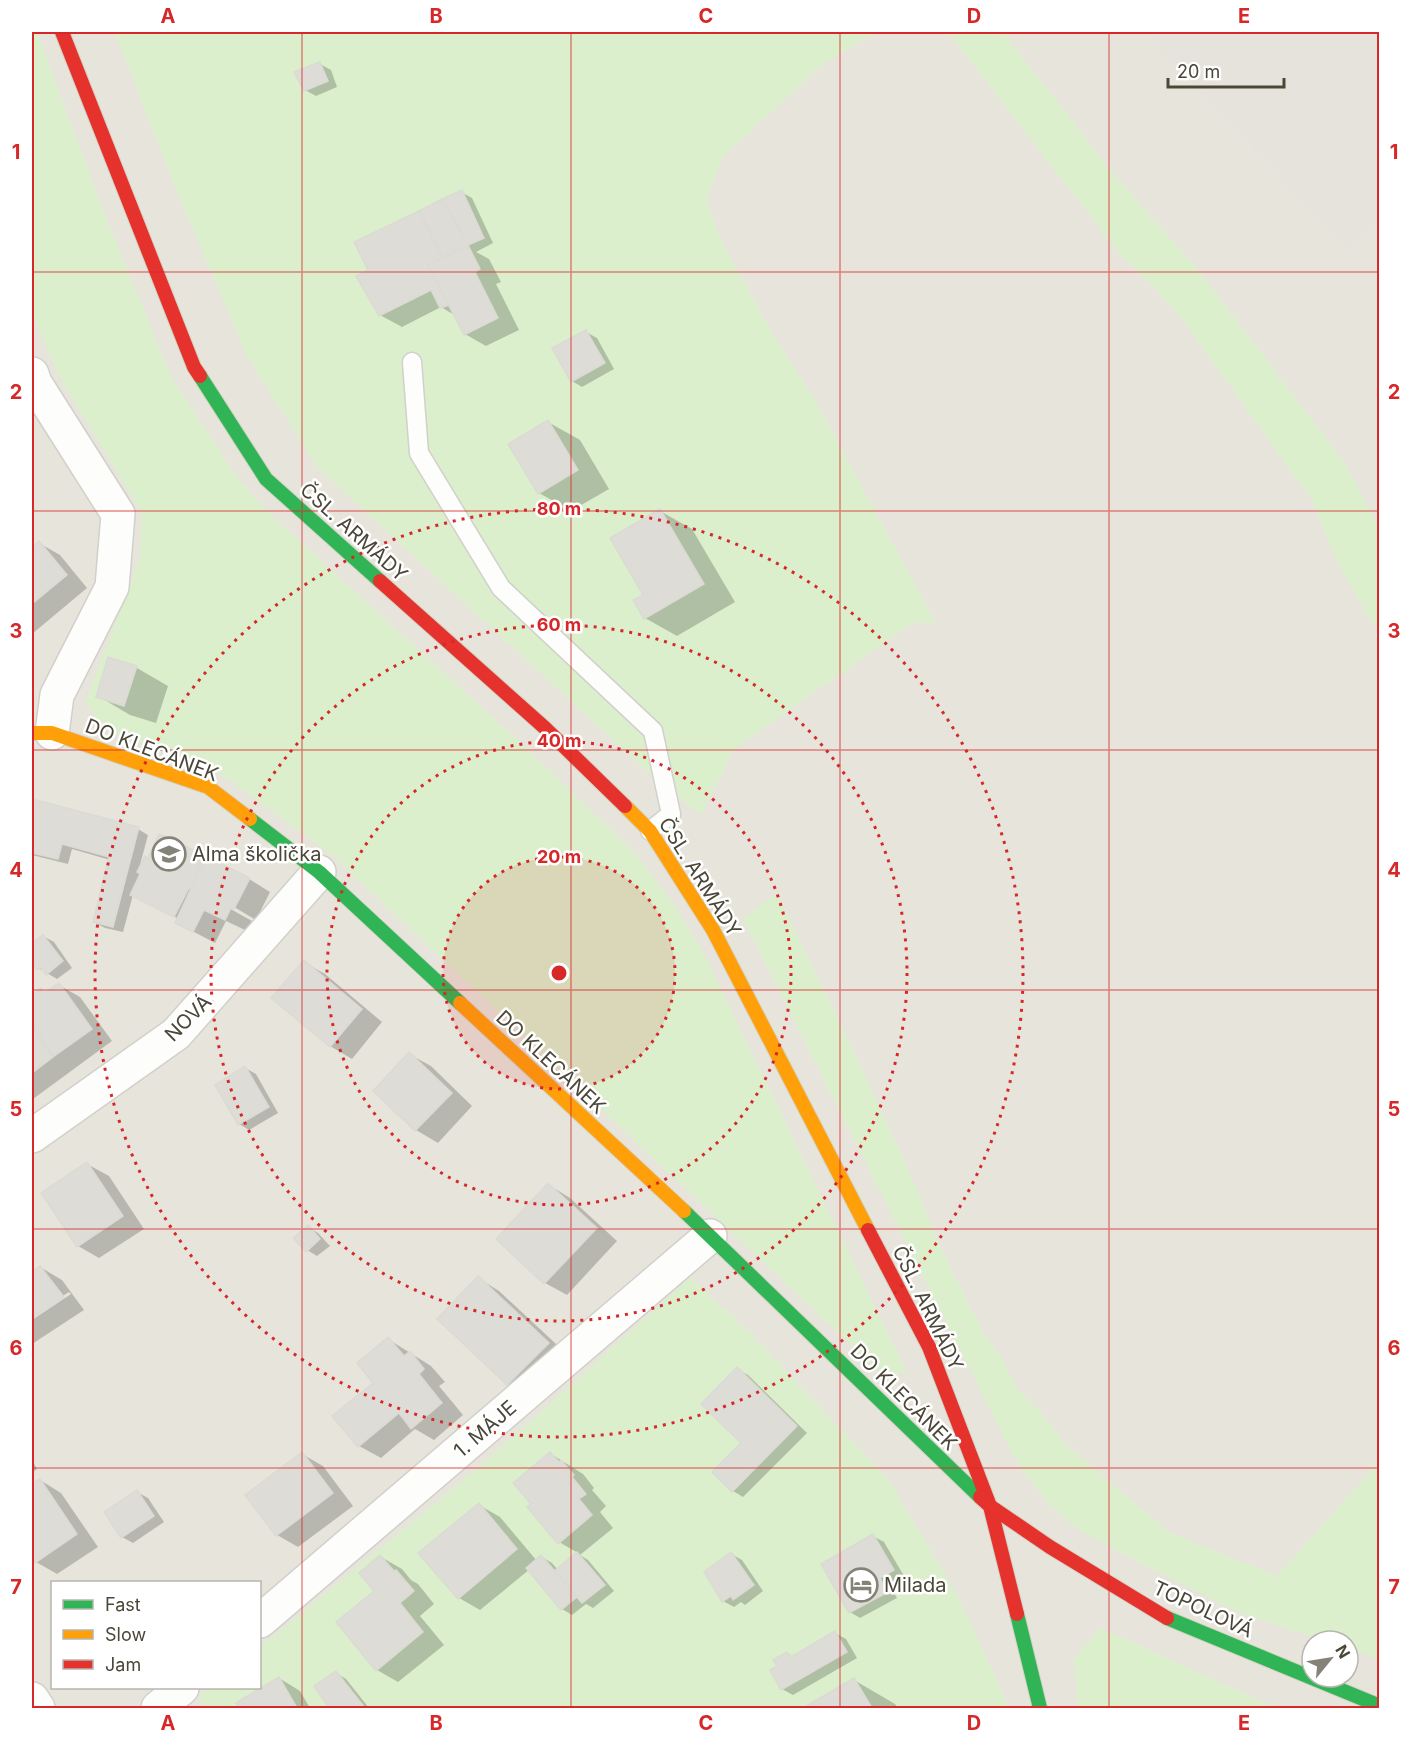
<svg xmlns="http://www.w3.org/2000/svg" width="1411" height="1740" viewBox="0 0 1411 1740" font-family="Inter,sans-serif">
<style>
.residential{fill:#e7e5db;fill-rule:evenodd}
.industrial{fill:#e6e3dd}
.green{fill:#dbefcd}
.shadow{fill:#0003}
.building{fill:#dddcd6;stroke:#dbdad3;stroke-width:1.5}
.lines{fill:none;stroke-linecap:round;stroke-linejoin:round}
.lane-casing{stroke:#d1d0cb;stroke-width:21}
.street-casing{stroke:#d1d0cb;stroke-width:36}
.fast-casing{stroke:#d3d2c4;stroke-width:16}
.slow-casing{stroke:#d3d2c4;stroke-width:16}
.jam-casing{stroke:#d3d2c4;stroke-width:16}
.lane{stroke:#fdfdfc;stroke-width:18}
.street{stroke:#fdfdfc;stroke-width:33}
.fast{stroke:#30b455;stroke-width:14}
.slow{stroke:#ff9f0a;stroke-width:14}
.jam{stroke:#e5322d;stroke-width:14}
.grid{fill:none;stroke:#d62828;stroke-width:1.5;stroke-opacity:0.55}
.ring{fill:none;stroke:#d62828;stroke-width:3;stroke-dasharray:3 6}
.labels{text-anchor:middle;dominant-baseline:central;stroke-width:5;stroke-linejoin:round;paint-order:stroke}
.street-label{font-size:20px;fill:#4a4638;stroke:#fff}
.poi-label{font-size:20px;fill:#4a4638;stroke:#fff;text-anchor:start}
.centre{fill:#d62828;stroke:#fff;stroke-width:3}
.ring-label{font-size:18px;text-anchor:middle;font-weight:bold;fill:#d62828;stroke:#fff;stroke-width:5;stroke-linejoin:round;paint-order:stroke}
.neatline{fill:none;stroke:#d62828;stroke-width:2}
.grid-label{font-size:20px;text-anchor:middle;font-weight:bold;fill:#d62828}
</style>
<rect width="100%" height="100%" fill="#f3f3ee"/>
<!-- residential -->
<path class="residential" d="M32,32H1379V1708H32ZM52,1582H260V1688H52ZM1312,1641H1348V1677H1312Z"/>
<!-- industrial -->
<polygon class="industrial" points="1156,32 1379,32 1379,217 1346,249 1150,39"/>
<!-- green -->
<g class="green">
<polygon points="32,32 37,32 107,220 171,377 238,479 273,517 521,743 636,854 673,903 704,954 906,1371 887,1379 332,855 217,771 102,728 86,701 140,558 142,513 58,374 32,313"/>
<polygon points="115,32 875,32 823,64 724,156 706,200 720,238 768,326 815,400 936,623 914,622 734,749 701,815 650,774 317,467 246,354 171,177"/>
<polygon points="948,32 1003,32 1112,172 1199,271 1346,465 1379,527 1379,634 1339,565 1311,499 1180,316 1132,265 1122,257"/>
<polygon points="777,893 861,1067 917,1189 937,1241 983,1332 1003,1360 1018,1390 1041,1412 1065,1444 1170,1533 1277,1576 1379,1462 1379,1659 1348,1648 1348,1641 1326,1641 1235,1611 1116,1550 1075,1527 1049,1504 1027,1477 1009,1447 743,919"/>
<polygon points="690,1277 753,1336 888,1479 958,1596 1009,1708 205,1708 199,1697 210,1688 260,1688 260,1647 473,1472 559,1396"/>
<polygon points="1101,1628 1276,1708 1079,1708 1073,1660"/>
</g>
<!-- shadow -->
<g class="shadow">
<polygon points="320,64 331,70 337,87 316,96 305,90"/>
<polygon points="461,192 472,198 493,243 476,252 489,259 501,282 496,284 519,330 486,346 465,334 456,316 441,307 402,327 380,315 370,270"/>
<polygon points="586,332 597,338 614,369 582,387 572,381"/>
<polygon points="548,422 580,440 609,489 571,511 539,493"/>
<polygon points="660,511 692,529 735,602 677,636 645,618 645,595"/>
<polygon points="39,543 60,555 87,588 32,634 32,549"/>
<polygon points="109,659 137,668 168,686 156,723 130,715 98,696"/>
<polygon points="32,800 138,829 148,835 140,865 249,879 270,892 256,920 229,904 227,907 252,921 247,931 226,921 215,943 177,923 179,919 133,895 123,932 105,928 94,922 110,860 72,849 68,864 32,855"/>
<polygon points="43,936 54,942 72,968 57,979 38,968 32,961 32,945"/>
<polygon points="304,962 325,974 382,1022 352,1059 330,1046"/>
<polygon points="59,985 80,997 112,1041 33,1099 32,1098 32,997 41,990 46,993"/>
<polygon points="409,1054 431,1066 472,1106 438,1143 416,1130 375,1091"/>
<polygon points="245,1068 256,1074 278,1113 249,1130 239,1124"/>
<polygon points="87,1164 109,1176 144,1229 99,1258 78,1246"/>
<polygon points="549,1185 570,1198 617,1241 567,1295 545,1283"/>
<polygon points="308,1227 318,1233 330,1246 317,1256 307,1250"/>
<polygon points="40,1267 62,1280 84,1310 32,1344 32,1320 71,1294 69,1292 32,1316 32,1273"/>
<polygon points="478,1278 499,1291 569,1356 530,1396 508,1384"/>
<polygon points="388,1339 431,1366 445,1382 439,1386 463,1415 434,1440 415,1429 381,1458 359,1446 334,1416 375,1383"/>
<polygon points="737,1369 748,1375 807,1433 743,1497 733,1491 714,1472 743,1443"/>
<polygon points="302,1454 323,1466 353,1506 298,1547 277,1535"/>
<polygon points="551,1454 583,1474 594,1488 592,1490 606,1506 600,1512 613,1528 580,1555 588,1560 614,1591 593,1608 586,1604 572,1615 562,1609 530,1569 480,1610 459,1598 479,1505 500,1517 537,1561 542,1557 552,1563 558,1570 578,1553 559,1542 533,1504"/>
<polygon points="32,1460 37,1469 32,1473"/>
<polygon points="40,1480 61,1493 98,1547 57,1574 36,1562 32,1556 32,1486"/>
<polygon points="137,1492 148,1498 164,1522 133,1543 122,1537"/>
<polygon points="873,1536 884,1542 904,1576 889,1584 897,1598 860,1618 850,1612"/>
<polygon points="731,1554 742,1560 763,1591 745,1605 741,1602 734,1607 723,1601 706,1572"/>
<polygon points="381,1557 402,1569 411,1580 418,1584 434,1604 420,1616 444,1645 398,1682 377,1670 376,1591"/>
<polygon points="835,1633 846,1639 857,1658 793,1695 782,1689 779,1666 787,1654 794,1657"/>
<polygon points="336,1673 346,1679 369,1708 331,1708 317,1686"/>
<polygon points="279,1678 300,1691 310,1708 241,1708 239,1704"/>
<polygon points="854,1680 895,1704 898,1708 805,1708"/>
</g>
<!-- building -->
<g class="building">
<polygon points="320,62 328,81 304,91 294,72"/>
<polygon points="462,190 484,238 468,245 442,199"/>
<polygon points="442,199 468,245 442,258 419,211"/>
<polygon points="419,211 442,258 428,265 449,305 440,308 431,290 379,316 356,276 368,270 354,242"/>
<polygon points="468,245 480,269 475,272 498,318 464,335 428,265"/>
<polygon points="586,330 605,363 571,382 552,348"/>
<polygon points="548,420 578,470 538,494 508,444"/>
<polygon points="660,509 704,584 644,619 633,600 643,595 610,538"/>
<polygon points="39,541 67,575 32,604 32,547"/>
<polygon points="108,657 137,666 124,706 96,697"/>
<polygon points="32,799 139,827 113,927 93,922 109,857 62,844 58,859 32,853"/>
<polygon points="159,834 206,856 192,889 189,888 174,917 130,895 140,874 137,872 145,856 148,858"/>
<polygon points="206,856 250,878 234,909 231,908 225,920 204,910 193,932 175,923"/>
<polygon points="43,935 63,961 46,975 40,967 37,970 32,963 32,943"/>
<polygon points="304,960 362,1009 330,1047 271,998"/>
<polygon points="59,983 92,1029 53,1057 32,1025 32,995 41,988 44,993"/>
<polygon points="32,1025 53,1057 32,1073"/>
<polygon points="409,1052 452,1093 415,1131 373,1091"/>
<polygon points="245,1066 269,1107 238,1125 215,1085"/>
<polygon points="87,1162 123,1216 77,1247 41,1193"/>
<polygon points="548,1183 597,1228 544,1284 496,1239"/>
<polygon points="308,1225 320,1239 306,1252 293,1238"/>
<polygon points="40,1266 64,1297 32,1318 32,1272"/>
<polygon points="478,1276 549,1343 507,1385 437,1319"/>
<polygon points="388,1337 404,1356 410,1351 424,1369 419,1374 442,1403 411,1429 399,1413 358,1447 332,1416 373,1383 357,1363"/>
<polygon points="737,1367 797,1426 732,1492 712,1472 741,1443 701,1404"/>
<polygon points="302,1452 333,1493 276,1536 245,1495"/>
<polygon points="550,1452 559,1462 561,1460 574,1475 572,1477 586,1494 579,1499 592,1515 558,1544 527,1507 531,1504 513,1483"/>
<polygon points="40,1479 77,1534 35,1563 32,1558 32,1484"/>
<polygon points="137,1490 154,1516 121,1538 104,1512"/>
<polygon points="479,1503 517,1549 458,1599 418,1553"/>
<polygon points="873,1534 894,1570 880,1578 888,1592 849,1613 821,1564"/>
<polygon points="577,1552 605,1585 582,1603 554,1571"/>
<polygon points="731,1552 754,1585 733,1600 731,1596 722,1602 704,1572"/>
<polygon points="380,1555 394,1571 396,1570 414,1591 400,1603 423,1632 376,1671 336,1622 374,1591 359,1573"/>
<polygon points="541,1555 577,1597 561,1610 526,1568"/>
<polygon points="835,1631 847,1652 781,1690 770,1670 777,1666 773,1660 787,1652 791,1657"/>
<polygon points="336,1671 365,1708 329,1708 314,1686"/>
<polygon points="279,1677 297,1708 239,1708 236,1703"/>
<polygon points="854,1678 872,1708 803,1708"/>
</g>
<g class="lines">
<!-- lane casing -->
<g class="lane-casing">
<polyline id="lane" points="412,362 419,453 501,588 653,731 671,814 650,831"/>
</g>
<!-- street casing -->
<g class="street-casing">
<g id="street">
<polyline points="32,374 35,383 118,514 112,587 57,695 52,733"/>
<polyline points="32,1136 176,1034 319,872"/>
<polyline points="260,1621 710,1236"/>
<polyline points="32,1699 38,1708"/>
<polyline points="158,1708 182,1688"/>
</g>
</g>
<!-- fast casing -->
<g class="fast-casing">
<g id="fast">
<polyline points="200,376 266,479 380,581"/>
<polyline points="250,819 319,872 460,1003"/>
<polyline points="684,1211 980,1497"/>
<polyline points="1017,1614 1040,1708"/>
<polyline points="1167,1618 1380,1706"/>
</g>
</g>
<!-- slow casing -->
<g class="slow-casing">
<g id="slow">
<polyline points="32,733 52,733 208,787 250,819"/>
<polyline points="625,806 650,831 713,930 868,1230"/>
<polyline points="460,1003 684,1211"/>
</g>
</g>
<!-- jam casing -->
<g class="jam-casing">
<g id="jam">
<polyline points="62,32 194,367 200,376"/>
<polyline points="380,581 545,728 625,806"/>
<polyline points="868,1230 929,1347 990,1506 1017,1614"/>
<polyline points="980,1497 990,1506 1050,1547 1167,1618"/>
</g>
</g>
<!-- lane -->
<use href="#lane" class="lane"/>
<!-- street -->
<use href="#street" class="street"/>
<!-- fast -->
<use href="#fast" class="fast"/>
<!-- slow -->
<use href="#slow" class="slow"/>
<!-- jam -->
<use href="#jam" class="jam"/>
</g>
<!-- grid -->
<path class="grid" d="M302,32V1708M571,32V1708M840,32V1708M1109,32V1708M32,272H1380M32,511H1380M32,750H1380M32,990H1380M32,1229H1380M32,1468H1380"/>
<!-- distance rings -->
<circle cx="559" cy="973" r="116" fill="#d62828" fill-opacity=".12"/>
<g class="ring">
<circle cx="559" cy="973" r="116"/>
<circle cx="559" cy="973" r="232"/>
<circle cx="559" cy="973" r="348"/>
<circle cx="559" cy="973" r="464"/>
</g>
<!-- icons -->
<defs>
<g id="school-ring" transform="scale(1.725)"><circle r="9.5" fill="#fff" stroke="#858378" stroke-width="1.5"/><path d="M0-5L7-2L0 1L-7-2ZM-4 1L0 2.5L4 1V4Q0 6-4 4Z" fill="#858378"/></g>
<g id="hotel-ring" transform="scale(1.725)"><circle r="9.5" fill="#fff" stroke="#858378" stroke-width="1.5"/><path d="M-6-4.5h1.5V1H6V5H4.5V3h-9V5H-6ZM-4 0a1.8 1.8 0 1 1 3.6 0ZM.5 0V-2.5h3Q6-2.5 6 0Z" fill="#858378"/></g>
</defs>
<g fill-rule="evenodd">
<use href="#school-ring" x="169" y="854"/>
<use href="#hotel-ring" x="861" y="1585"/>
</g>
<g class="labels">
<!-- street labels -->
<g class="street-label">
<text transform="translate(354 532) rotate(42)">ČSL. ARMÁDY</text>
<text transform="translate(152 750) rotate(21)">DO KLECÁNEK</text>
<text transform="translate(700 877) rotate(58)">ČSL. ARMÁDY</text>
<text transform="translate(188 1018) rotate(-45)">NOVÁ</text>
<text transform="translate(551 1062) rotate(43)">DO KLECÁNEK</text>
<text transform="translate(928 1308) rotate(64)">ČSL. ARMÁDY</text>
<text transform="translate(904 1397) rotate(45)">DO KLECÁNEK</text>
<text transform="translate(485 1429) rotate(-41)">1. MÁJE</text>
<text transform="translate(1203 1609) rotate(25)">TOPOLOVÁ</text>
</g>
<!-- poi labels -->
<g class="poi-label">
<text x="192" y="854">Alma školička</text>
<text x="884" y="1585">Milada</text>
</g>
</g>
<circle cx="559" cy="973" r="9" class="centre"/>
<g class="ring-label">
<text x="559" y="515">80 m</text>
<text x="559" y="631">60 m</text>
<text x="559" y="747">40 m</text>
<text x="559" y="863">20 m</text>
</g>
<!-- border -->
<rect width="1411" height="1740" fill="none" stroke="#ffffff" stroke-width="66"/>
<!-- legend -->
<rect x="51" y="1581" width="210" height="108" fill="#ffffff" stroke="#b7b5af" stroke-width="1.5"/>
<rect x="63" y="1600" width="30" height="9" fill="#30b455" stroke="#b7b5af" stroke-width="1.5"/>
<text x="105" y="1611" font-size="18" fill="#4a4638">Fast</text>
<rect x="63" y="1630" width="30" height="9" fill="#ff9f0a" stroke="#b7b5af" stroke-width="1.5"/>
<text x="105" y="1641" font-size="18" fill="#4a4638">Slow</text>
<rect x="63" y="1660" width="30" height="9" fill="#e5322d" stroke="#b7b5af" stroke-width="1.5"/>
<text x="105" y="1671" font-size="18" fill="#4a4638">Jam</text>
<!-- north arrow -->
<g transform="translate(1330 1659) rotate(60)"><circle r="28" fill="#ffffff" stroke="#b7b5af" stroke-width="1.5"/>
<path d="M0-4.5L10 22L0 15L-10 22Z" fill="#858378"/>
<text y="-9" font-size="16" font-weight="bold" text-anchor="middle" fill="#4a4638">N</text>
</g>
<!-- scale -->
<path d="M1168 78v9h116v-9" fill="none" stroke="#4a4638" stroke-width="3"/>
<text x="1177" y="78" font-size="18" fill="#4a4638" stroke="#ffffff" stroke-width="4.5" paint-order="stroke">20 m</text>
<rect x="33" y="33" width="1345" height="1674" class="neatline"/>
<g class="grid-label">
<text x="168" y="23">A</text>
<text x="436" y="23">B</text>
<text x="706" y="23">C</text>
<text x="974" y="23">D</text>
<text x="1244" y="23">E</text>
<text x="16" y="159">1</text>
<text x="1394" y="159">1</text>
<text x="16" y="399">2</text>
<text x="1394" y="399">2</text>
<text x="16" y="638">3</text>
<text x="1394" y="638">3</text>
<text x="16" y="877">4</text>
<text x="1394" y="877">4</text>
<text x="16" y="1116">5</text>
<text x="1394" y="1116">5</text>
<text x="16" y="1355">6</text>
<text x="1394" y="1355">6</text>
<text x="16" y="1594">7</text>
<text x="1394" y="1594">7</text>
<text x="168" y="1730">A</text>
<text x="436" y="1730">B</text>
<text x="706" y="1730">C</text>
<text x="974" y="1730">D</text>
<text x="1244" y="1730">E</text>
</g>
</svg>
